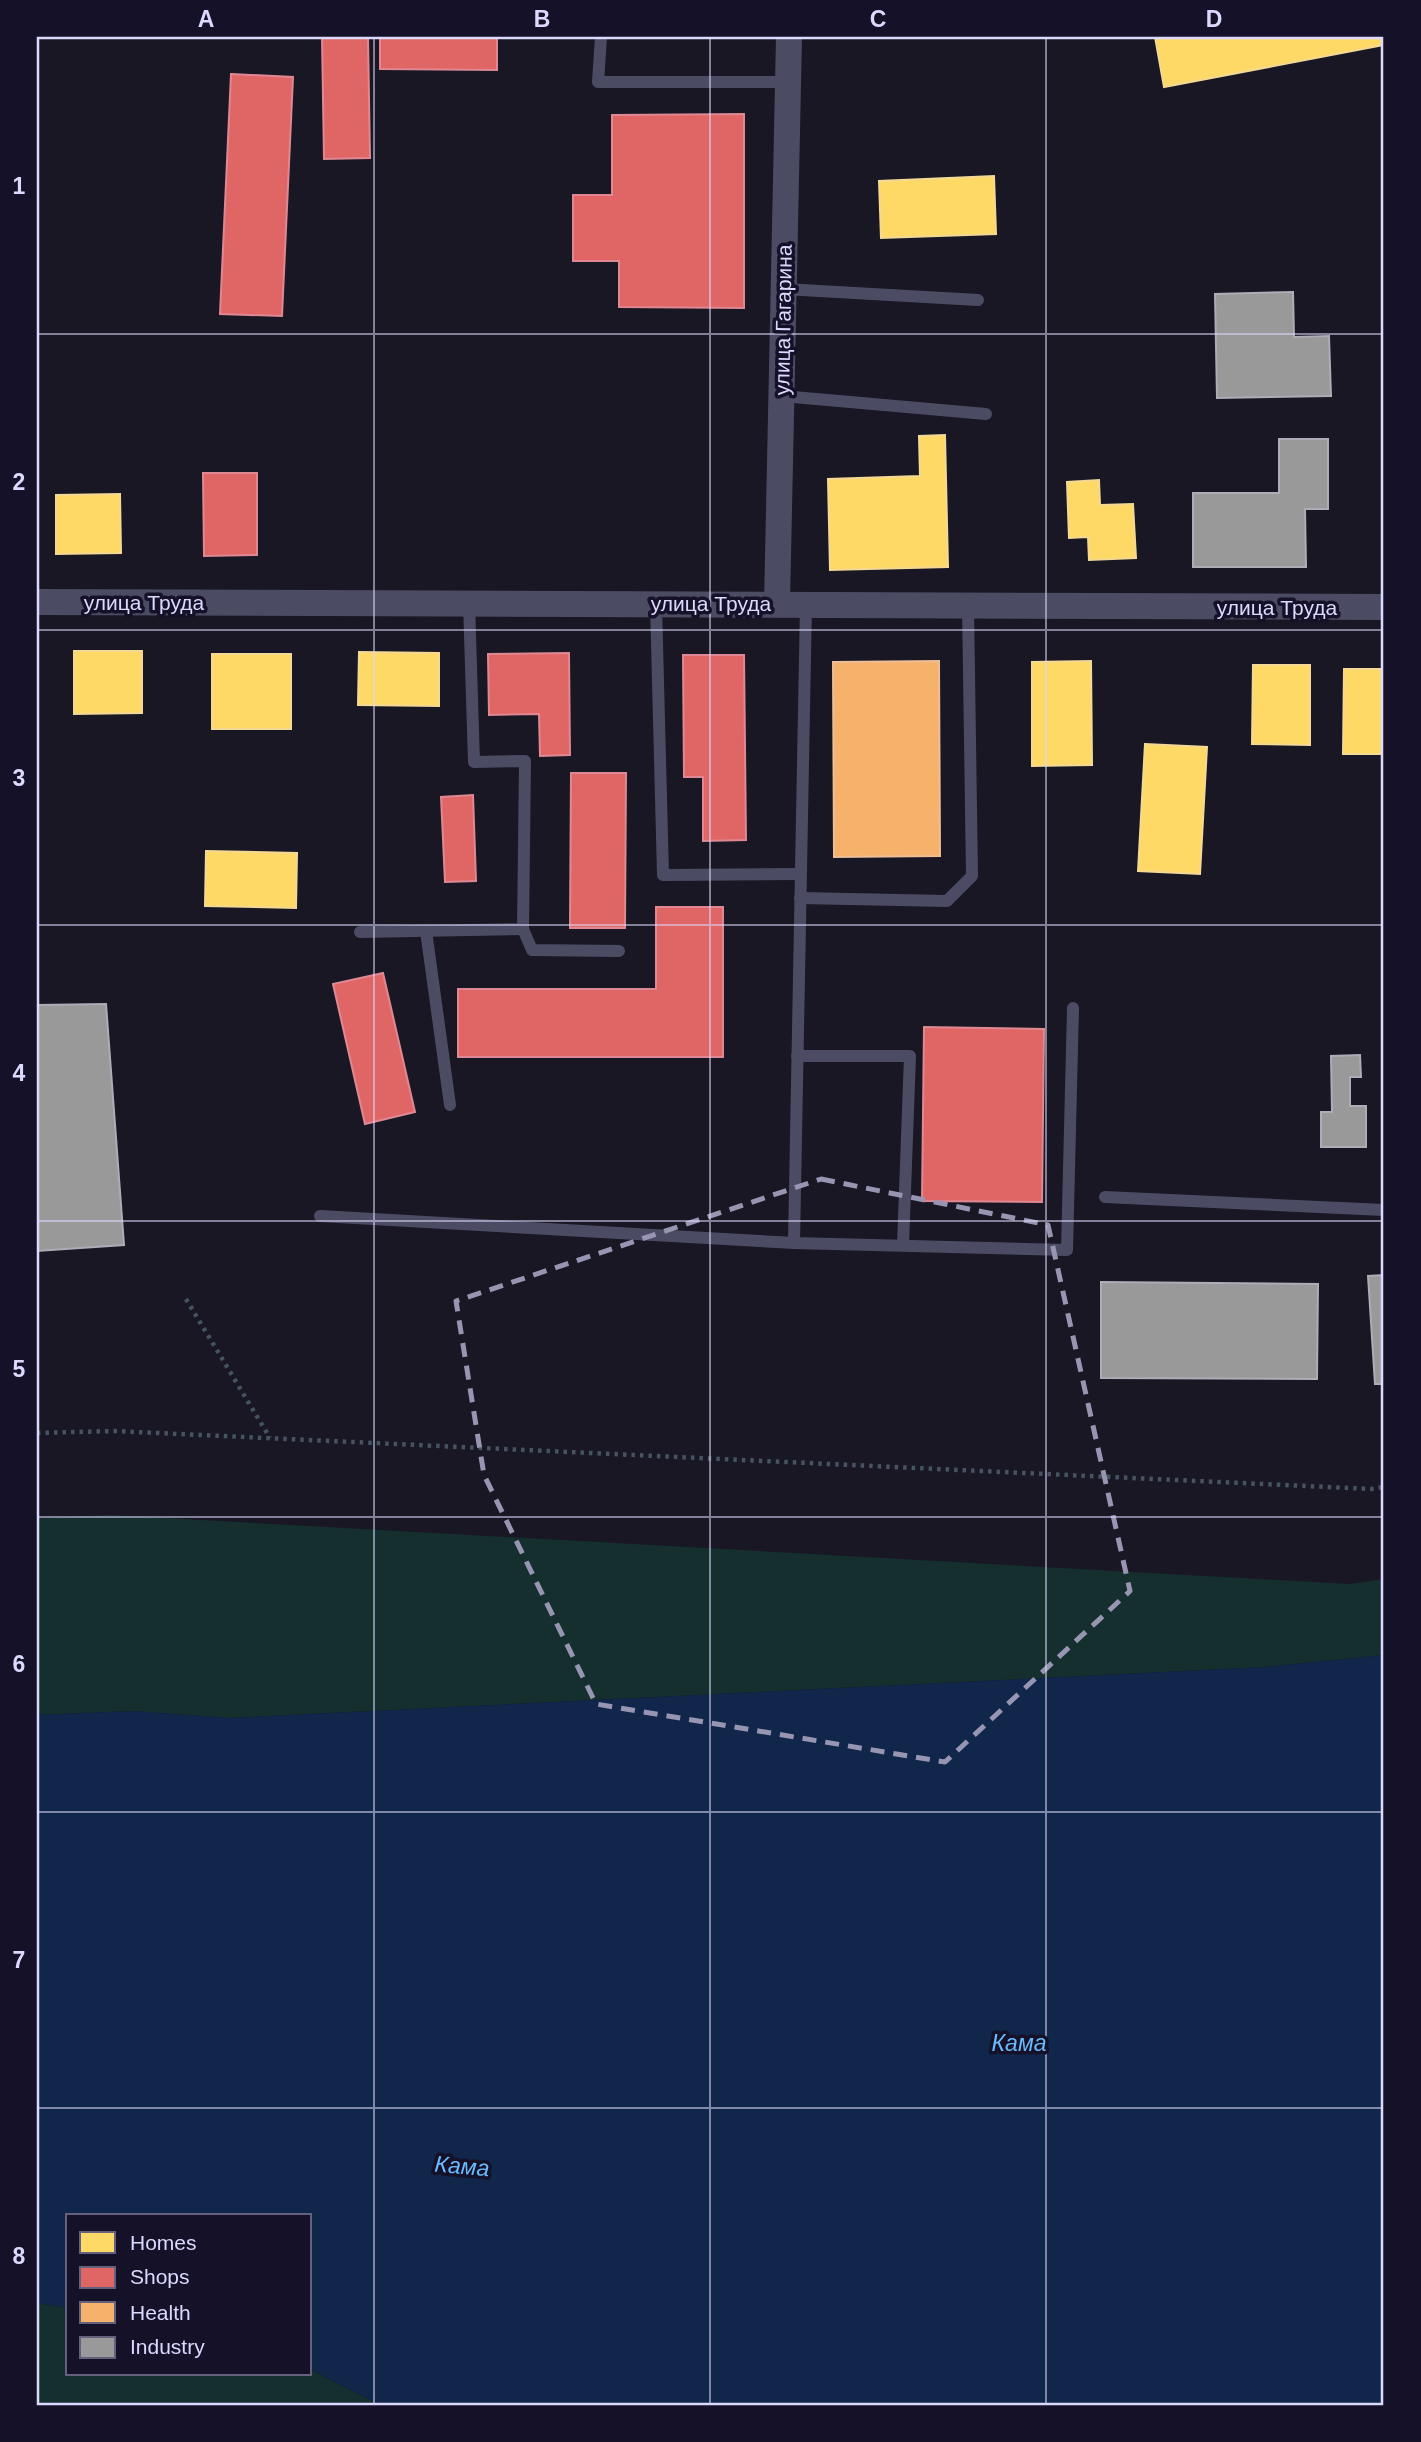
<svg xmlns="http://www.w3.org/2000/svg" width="1421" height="2442" viewBox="0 0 1421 2442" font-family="Arial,sans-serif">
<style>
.green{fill:#152f2f}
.water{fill:#10264a}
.homes{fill:#ffd966;stroke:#f4d994;stroke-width:2}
.shops{fill:#e06666;stroke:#df8894;stroke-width:2}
.health{fill:#f6b26b;stroke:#eebe97;stroke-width:2}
.industry{fill:#999;stroke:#adacb7;stroke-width:2}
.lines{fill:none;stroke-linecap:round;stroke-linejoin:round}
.path{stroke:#465360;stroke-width:4.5;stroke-dasharray:3.5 5;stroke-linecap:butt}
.lane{stroke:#4c4b64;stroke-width:12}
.street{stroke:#4c4b64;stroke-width:26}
.marked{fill:none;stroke:#9795b1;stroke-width:5;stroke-dasharray:14 9;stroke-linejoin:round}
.grid{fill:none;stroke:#dcd9fe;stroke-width:2;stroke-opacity:0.55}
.labels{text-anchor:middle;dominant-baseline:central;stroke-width:7;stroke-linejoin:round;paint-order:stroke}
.street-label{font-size:21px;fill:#dcd9fe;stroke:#141129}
.water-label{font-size:23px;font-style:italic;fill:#68bbfd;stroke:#141129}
.neatline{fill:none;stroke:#dcd9fe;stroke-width:2.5}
.grid-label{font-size:23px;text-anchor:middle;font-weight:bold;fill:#dcd9fe}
</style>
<rect width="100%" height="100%" fill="#181723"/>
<!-- green -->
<g class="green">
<polygon points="112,1515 1350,1584 1384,1579 1384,1655 1264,1667 230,1718 133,1711 37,1715 37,1518"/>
<polygon points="37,2303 68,2308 68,2374 310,2374 310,2369 380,2405 37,2405"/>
</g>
<!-- water -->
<polygon class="water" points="1384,1655 1384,2405 380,2405 310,2369 310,2216 68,2216 68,2308 37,2303 37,1715 133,1711 230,1718 1264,1667"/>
<!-- homes -->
<g class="homes">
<polygon points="1155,37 1384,37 1384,45 1164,87"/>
<polygon points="994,176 996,234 881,238 879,181"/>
<polygon points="945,435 948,567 830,570 828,479 920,476 919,436"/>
<polygon points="1099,480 1100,505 1133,504 1136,558 1089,560 1088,537 1069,538 1067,482"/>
<polygon points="120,494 121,553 56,554 56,495"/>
<polygon points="74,651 142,651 142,713 74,714"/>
<polygon points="359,652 439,653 439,706 358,705"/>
<rect x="212" y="654" width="79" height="75"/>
<polygon points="1091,661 1092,765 1032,766 1032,662"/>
<polygon points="1253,665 1310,665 1310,745 1252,744"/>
<polygon points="1344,669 1384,669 1384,754 1343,754"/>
<polygon points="1145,744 1207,747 1200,874 1138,871"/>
<polygon points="206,851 297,853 296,908 205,906"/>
</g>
<!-- shops -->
<g class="shops">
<polygon points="322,37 368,37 370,158 324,159"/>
<polygon points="380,37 497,37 497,70 380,69"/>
<polygon points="231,74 293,77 282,316 220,314"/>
<polygon points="744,114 744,308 619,307 619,261 573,261 573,195 612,195 612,115"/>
<polygon points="203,473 257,473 257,555 204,556"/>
<polygon points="569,653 570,755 540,756 539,714 489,715 488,654"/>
<polygon points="683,655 744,655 746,840 703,841 703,777 684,777"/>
<polygon points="571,773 626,773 625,928 570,928"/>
<polygon points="473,795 476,881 445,882 441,797"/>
<polygon points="656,907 723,907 723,1057 458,1057 458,989 656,989"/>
<polygon points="383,973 415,1112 365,1124 333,984"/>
<polygon points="924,1027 1044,1029 1042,1202 922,1201"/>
</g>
<!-- health -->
<polygon class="health" points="939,661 940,856 834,857 833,662"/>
<!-- industry -->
<g class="industry">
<polygon points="1293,292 1294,337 1329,336 1331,396 1217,398 1215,294"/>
<polygon points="1279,439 1328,439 1328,509 1305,509 1306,567 1193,567 1193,493 1279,493"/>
<polygon points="106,1004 124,1245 37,1251 37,1005"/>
<polygon points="1360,1055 1361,1077 1350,1077 1350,1106 1366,1106 1366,1147 1321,1147 1321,1112 1332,1112 1331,1056"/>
<polygon points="1384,1275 1384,1384 1375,1384 1368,1276"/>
<polygon points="1101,1282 1318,1284 1317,1379 1101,1378"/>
</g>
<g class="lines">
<!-- path -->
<g class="path">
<polyline points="186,1299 270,1438"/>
<polyline points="37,1433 114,1431 1371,1489 1384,1487"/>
</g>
<!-- lane -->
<g class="lane">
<polyline points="601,37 598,82 788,82"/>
<polyline points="784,289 978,300"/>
<polyline points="782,396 986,414"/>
<polyline points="656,604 663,875 800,874"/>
<polyline points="806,604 794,1243 1067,1250 1073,1008"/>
<polyline points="800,898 947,901 972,876 968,605"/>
<polyline points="523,929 532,950 619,951"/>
<polyline points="426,931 450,1105"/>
<polyline points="360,932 523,929 525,761 474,762 469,603"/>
<polyline points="797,1056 910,1056 903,1245"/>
<polyline points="1105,1197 1384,1210"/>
<polyline points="320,1216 794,1243"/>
</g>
<!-- street -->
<g class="street">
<polyline points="37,602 1384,607"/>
<polyline points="777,604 789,37"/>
</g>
</g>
<!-- marked area -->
<path class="marked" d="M821,1179L1048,1225L1130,1591L945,1762L596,1704L484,1475L456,1301Z"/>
<!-- grid -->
<path class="grid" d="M374,37V2405M710,37V2405M1046,37V2405M37,334H1384M37,630H1384M37,925H1384M37,1221H1384M37,1517H1384M37,1812H1384M37,2108H1384"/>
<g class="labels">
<!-- street labels -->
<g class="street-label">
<text transform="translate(783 320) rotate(-89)">улица Гагарина</text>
<text x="144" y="602">улица Труда</text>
<text x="711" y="603">улица Труда</text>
<text x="1277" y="607">улица Труда</text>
</g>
<!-- water labels -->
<g class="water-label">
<text x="1019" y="2043">Кама</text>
<text transform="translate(462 2166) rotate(5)">Кама</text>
</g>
</g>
<!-- border -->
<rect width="1421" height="2442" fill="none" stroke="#141129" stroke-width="77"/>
<!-- legend -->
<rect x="66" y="2214" width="245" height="161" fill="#141129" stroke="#64617e" stroke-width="2"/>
<rect x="80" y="2232" width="35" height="21" fill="#ffd966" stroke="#64617e" stroke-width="2"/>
<text x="130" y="2250" font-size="21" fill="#dcd9fe">Homes</text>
<rect x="80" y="2267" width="35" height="21" fill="#e06666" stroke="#64617e" stroke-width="2"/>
<text x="130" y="2284" font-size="21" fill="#dcd9fe">Shops</text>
<rect x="80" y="2302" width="35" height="21" fill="#f6b26b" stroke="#64617e" stroke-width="2"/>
<text x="130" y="2320" font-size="21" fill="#dcd9fe">Health</text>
<rect x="80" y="2337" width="35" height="21" fill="#999999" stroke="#64617e" stroke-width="2"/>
<text x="130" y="2354" font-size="21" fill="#dcd9fe">Industry</text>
<rect x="38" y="38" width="1344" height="2366" class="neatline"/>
<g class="grid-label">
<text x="206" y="27">A</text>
<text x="542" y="27">B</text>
<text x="878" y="27">C</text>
<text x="1214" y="27">D</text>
<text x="19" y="194">1</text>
<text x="19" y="490">2</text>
<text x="19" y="786">3</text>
<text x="19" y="1081">4</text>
<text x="19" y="1377">5</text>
<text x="19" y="1672">6</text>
<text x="19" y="1968">7</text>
<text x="19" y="2264">8</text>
</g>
</svg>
